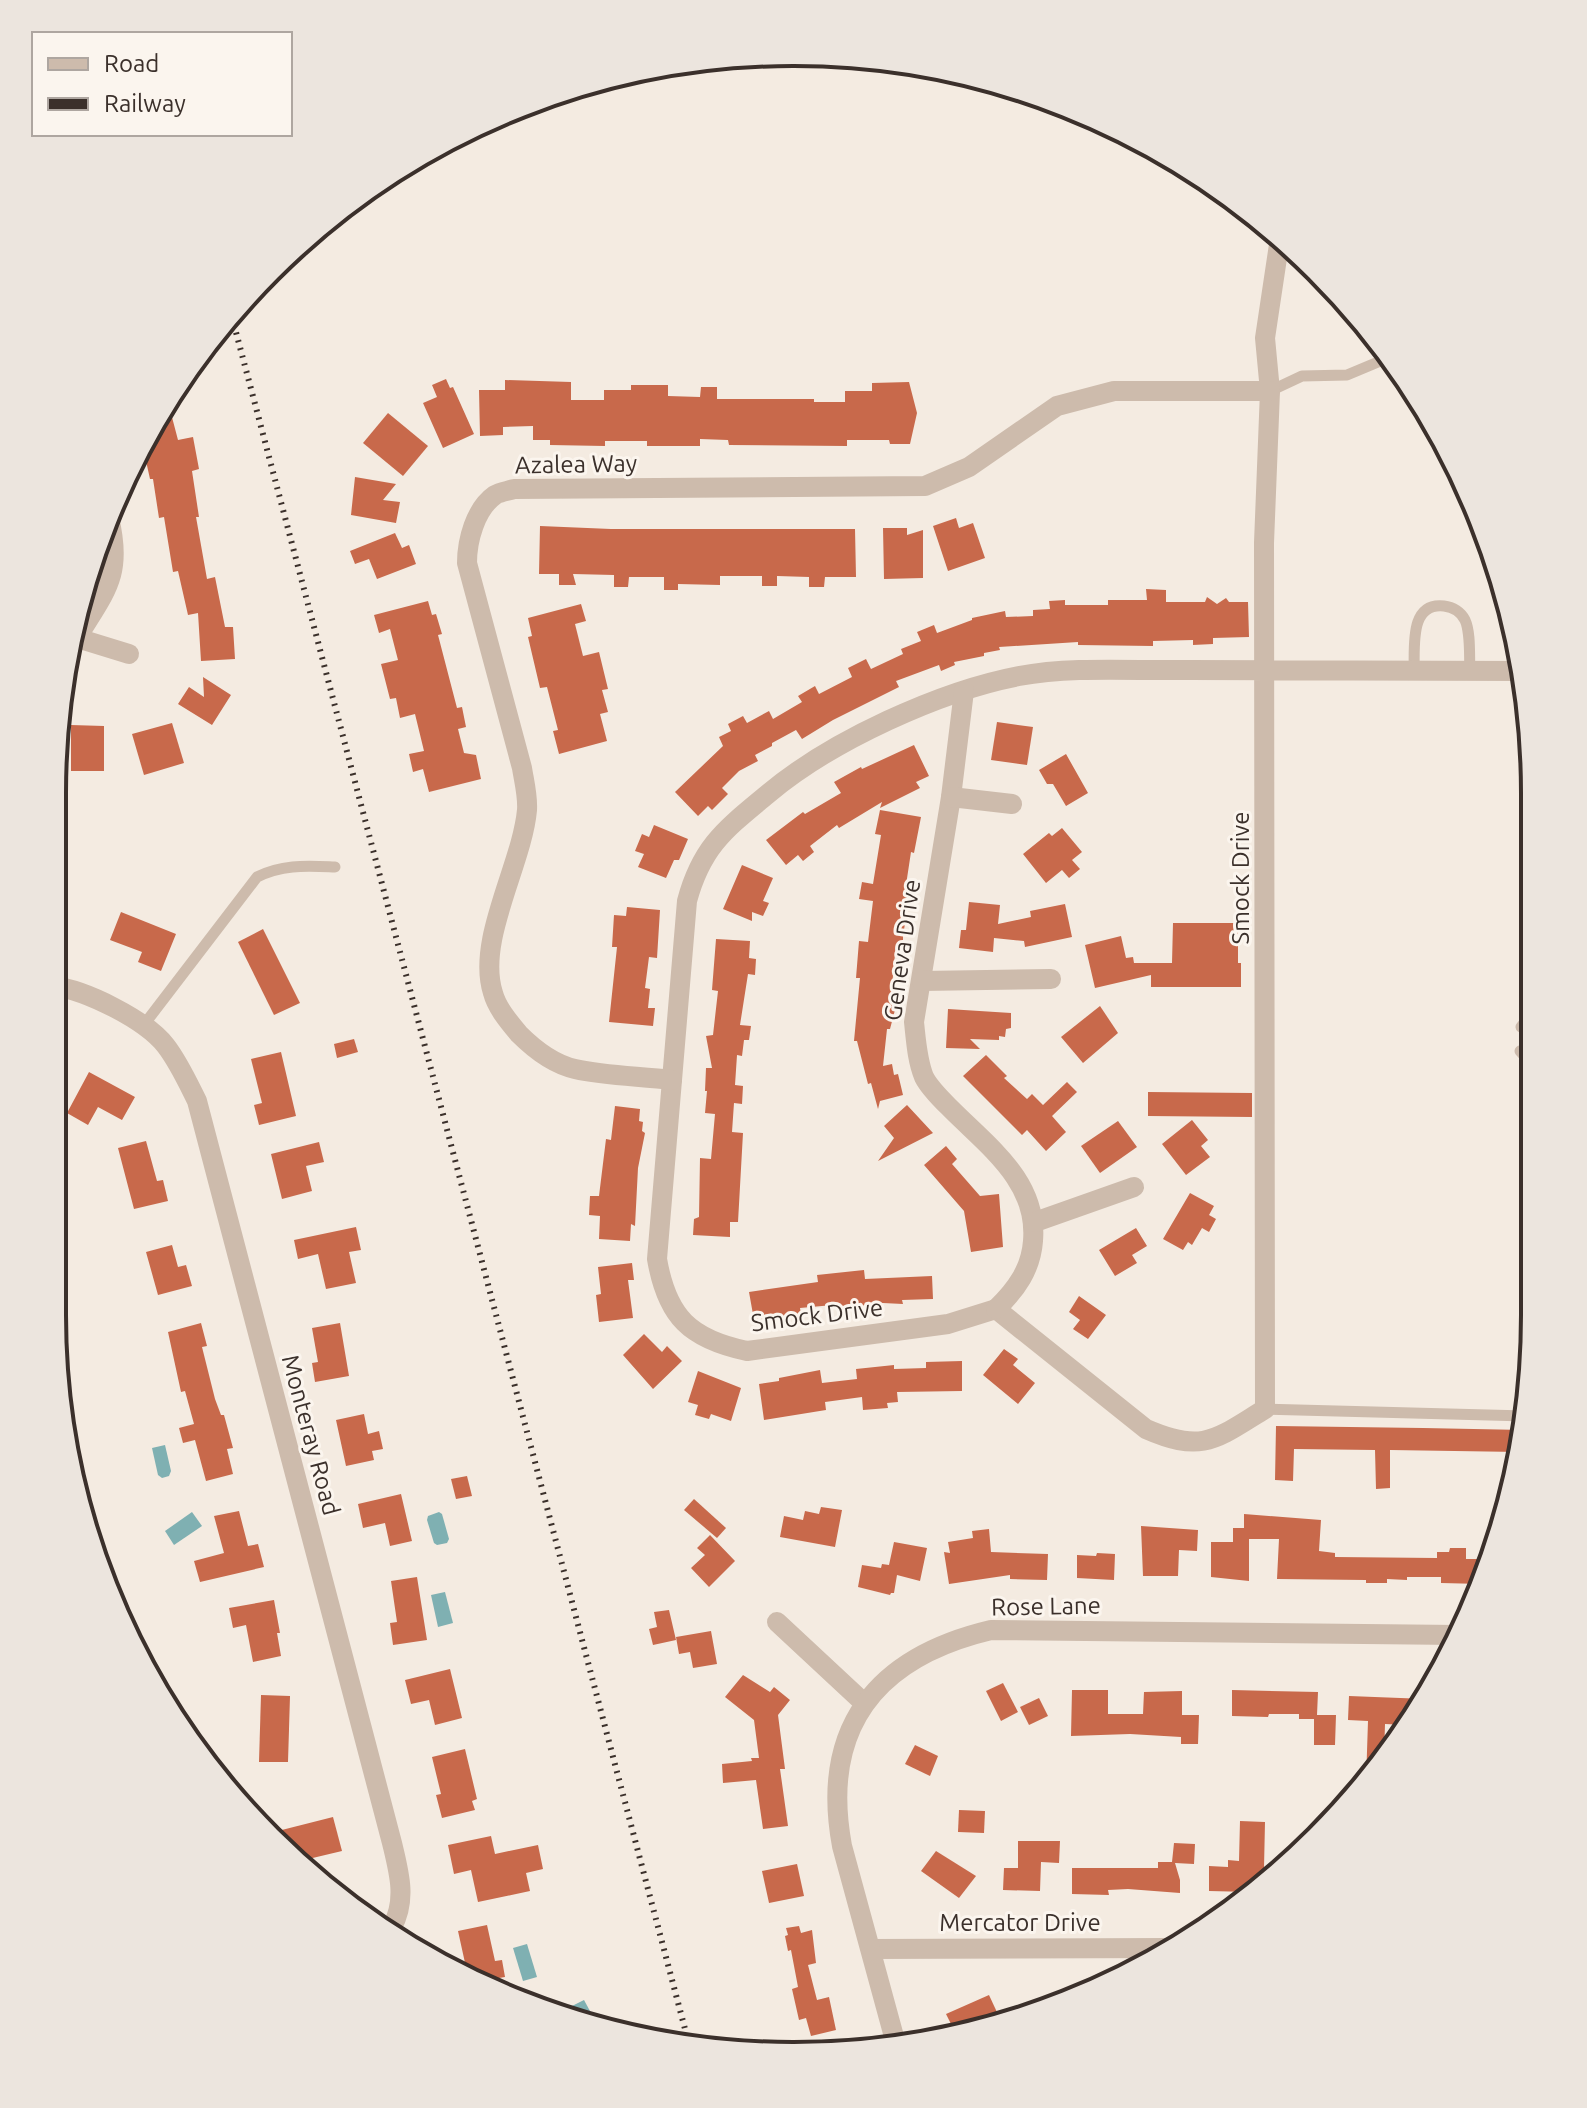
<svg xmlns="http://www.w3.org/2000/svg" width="1587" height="2108" viewBox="0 0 1587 2108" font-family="Ubuntu,sans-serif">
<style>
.water{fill:#7fb0b2}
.building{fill:#c8694b}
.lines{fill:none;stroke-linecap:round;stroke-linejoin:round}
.lane{stroke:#cdbbac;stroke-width:11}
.street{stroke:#cdbbac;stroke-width:20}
.rail{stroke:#3b302b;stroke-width:6;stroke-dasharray:2 6;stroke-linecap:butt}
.labels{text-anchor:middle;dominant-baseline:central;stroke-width:6;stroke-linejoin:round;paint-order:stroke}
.street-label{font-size:24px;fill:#3b302b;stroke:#fbf5ee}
.rim{fill:none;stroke:#3b302b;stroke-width:4}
</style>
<rect width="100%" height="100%" fill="#f4ebe1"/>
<!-- water -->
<g class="water">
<polygon points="165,1445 171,1471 169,1476 162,1478 158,1475 152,1448"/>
<polygon points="192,1512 202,1526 174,1545 165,1531"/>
<polygon points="439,1512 442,1514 449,1539 447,1543 437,1545 434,1543 427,1520 428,1516"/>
<polygon points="445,1592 453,1623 438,1627 431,1595"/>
<polygon points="527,1944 537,1977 523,1981 513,1948"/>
<polygon points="584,2000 597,2024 575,2017 570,2007"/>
</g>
<!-- building -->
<g class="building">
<polygon points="446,379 450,388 453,387 474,434 443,448 423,403 437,397 432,385"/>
<polygon points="505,380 571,382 571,400 604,400 604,390 631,390 631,385 668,385 668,396 700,397 701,387 717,387 717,399 814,399 814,402 845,402 845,391 872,391 872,383 909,382 917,413 910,444 890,444 889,440 847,440 847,446 729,445 728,440 700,439 700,446 647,446 647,441 605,441 605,446 550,445 550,440 533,440 533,426 503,427 503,435 480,436 479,390 505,390"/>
<polygon points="168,402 178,440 193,437 199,469 192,471 199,517 196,517 207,579 215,577 225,627 233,627 235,659 201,661 198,613 188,615 178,571 173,572 164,517 159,518 153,479 150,479 142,443"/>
<polygon points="388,413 428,446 403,476 363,443"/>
<polygon points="355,477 396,484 383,500 400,502 396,523 351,515"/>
<polygon points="956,518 959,528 973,523 985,558 948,571 933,526"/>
<polygon points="540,526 611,529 855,529 856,577 825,577 824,587 809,587 809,577 777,576 777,586 762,586 762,576 720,576 720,585 678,584 678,590 664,590 664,577 629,577 628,587 614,587 614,575 573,574 576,585 559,585 559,574 539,574"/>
<polygon points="883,528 907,528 907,535 923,530 923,578 884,579"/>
<polygon points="395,533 402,548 409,545 416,564 377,579 369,559 355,564 350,551"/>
<polygon points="1146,589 1166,590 1166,602 1205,602 1207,597 1217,604 1226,598 1229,602 1248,602 1249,637 1213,638 1213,644 1193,645 1193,640 1153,641 1153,646 1078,645 1078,642 999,647 1000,650 984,653 984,656 954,662 955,665 941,671 939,665 896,681 899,687 833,720 802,739 796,730 772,743 772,746 755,755 758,761 739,771 722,788 728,794 712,810 708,806 698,816 675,792 723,746 719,737 731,731 728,724 743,716 747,723 769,711 773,719 802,702 798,696 815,686 819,694 852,677 848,668 866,659 871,669 903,654 901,649 921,641 917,632 934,625 937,633 972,620 972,618 1005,611 1006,617 1033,616 1033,610 1050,609 1049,601 1065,600 1065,605 1108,605 1108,600 1147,600"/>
<polygon points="428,601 432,615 436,614 442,634 438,635 457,708 462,707 466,727 458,729 464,753 476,755 481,779 429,792 423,769 413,772 409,754 424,751 415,714 400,718 396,698 390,699 381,664 398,660 390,629 379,633 374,615"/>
<polygon points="581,604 586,621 575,624 583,656 599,652 608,689 602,690 608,712 600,714 607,741 559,754 553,731 558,730 547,687 540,688 528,637 532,636 528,618"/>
<polygon points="203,677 231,695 212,725 178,704 189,687 204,697"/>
<polygon points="997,722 1033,727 1027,765 991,760"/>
<polygon points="172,723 184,763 144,775 132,734"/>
<polygon points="71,725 104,726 104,771 71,771"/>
<polygon points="914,745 929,776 916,782 920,788 880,808 882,802 839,828 837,825 810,846 814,852 803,861 798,855 786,865 766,840 803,812 805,814 841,793 834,782 861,767 862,769"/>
<polygon points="1066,754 1088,793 1066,806 1053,784 1047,784 1039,770"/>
<polygon points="880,810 921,817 914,853 911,852 906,885 911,886 903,936 903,954 895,954 891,997 896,1006 890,1029 887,1029 883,1066 892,1064 894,1075 898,1074 903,1095 880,1101 878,1109 871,1083 868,1084 857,1041 854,1041 860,978 856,978 859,941 868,942 873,901 859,899 862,882 873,884 881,835 875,834"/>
<polygon points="654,825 688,839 679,860 674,860 666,878 638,867 644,854 635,851 642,834 649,837"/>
<polygon points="1062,828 1082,852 1072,860 1080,869 1069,878 1062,870 1046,883 1023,854 1049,833 1052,836"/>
<polygon points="742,865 773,878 763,901 769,903 763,916 752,912 752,921 723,909"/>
<polygon points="969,902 1000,905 998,924 1031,917 1030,911 1065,904 1072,937 1025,947 1024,941 994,938 993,952 959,948 961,930 966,930"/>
<polygon points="627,907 660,910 657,958 649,957 645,988 650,989 648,1008 655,1008 653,1026 609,1022 617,947 612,947 614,915 626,916"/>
<polygon points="121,912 176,934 161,971 138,962 142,952 110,940"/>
<polygon points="1173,923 1238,923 1238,963 1241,963 1241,987 1151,987 1151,975 1095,988 1085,945 1121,936 1126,958 1133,957 1134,963 1172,963"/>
<polygon points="263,929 300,1003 274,1015 238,942"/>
<polygon points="716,939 750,941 749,958 756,959 755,975 748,974 740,1025 751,1026 749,1040 744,1040 742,1056 737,1055 735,1085 743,1086 742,1104 734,1103 732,1132 743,1133 738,1222 730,1222 730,1237 693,1235 694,1219 699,1217 700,1158 711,1159 715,1114 705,1113 707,1091 705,1091 706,1068 712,1068 706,1036 713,1035 718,991 712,990"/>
<polygon points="1100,1006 1118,1033 1083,1063 1061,1037"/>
<polygon points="948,1009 1011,1013 1011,1028 1006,1029 1005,1037 999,1036 999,1040 970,1039 980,1049 946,1048"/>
<polygon points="354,1039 358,1052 337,1058 334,1044"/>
<polygon points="281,1052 296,1116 259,1125 254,1105 262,1103 251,1059"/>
<polygon points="986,1055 1007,1076 1004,1078 1027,1099 1032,1094 1043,1105 1067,1082 1077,1092 1052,1116 1066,1132 1046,1151 1027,1130 1022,1135 963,1076"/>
<polygon points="89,1072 135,1097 122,1120 98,1107 88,1125 67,1113"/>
<polygon points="1148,1092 1252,1093 1252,1117 1148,1116"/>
<polygon points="907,1105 933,1133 878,1161 894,1138 884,1126"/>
<polygon points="615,1106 640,1109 639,1121 643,1122 642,1131 645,1133 638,1168 635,1226 631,1224 630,1241 599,1239 600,1216 589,1215 590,1196 599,1196 606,1139 611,1140"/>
<polygon points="1192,1120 1208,1140 1201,1146 1210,1157 1186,1175 1162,1144"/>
<polygon points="1118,1121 1137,1147 1100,1173 1081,1146"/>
<polygon points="146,1141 157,1181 163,1180 168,1201 134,1209 118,1148"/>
<polygon points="319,1142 324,1162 306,1166 312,1191 282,1199 271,1154"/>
<polygon points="946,1146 957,1159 952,1164 980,1196 999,1194 1003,1247 971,1252 964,1211 924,1165"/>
<polygon points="1190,1193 1214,1206 1209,1215 1216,1219 1209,1232 1202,1228 1192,1245 1188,1242 1183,1250 1163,1239"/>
<polygon points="356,1227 361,1250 349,1252 356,1283 326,1289 318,1254 298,1259 294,1240"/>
<polygon points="1136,1228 1147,1246 1132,1255 1137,1263 1115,1276 1099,1250"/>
<polygon points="172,1245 178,1267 186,1265 192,1286 158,1295 146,1252"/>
<polygon points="632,1263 634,1280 628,1280 633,1318 599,1322 596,1295 601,1294 598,1267"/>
<polygon points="864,1270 865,1279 932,1276 933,1299 902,1300 903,1304 883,1303 834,1309 833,1305 800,1308 801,1314 754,1320 749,1292 818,1282 817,1275"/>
<polygon points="1079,1296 1106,1315 1088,1339 1073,1329 1080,1320 1069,1312"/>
<polygon points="201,1323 207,1346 202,1347 215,1399 221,1415 224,1415 233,1448 227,1449 233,1474 206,1481 195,1440 183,1443 179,1428 194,1424 185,1391 181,1392 168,1332"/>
<polygon points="340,1323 349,1376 315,1382 312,1363 318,1362 312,1328"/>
<polygon points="644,1334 662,1352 667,1346 682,1361 653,1389 623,1355"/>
<polygon points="1004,1349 1018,1359 1013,1365 1035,1383 1018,1404 983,1375"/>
<polygon points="962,1361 962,1391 897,1392 898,1402 887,1403 888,1408 863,1410 862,1397 825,1402 826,1410 764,1420 759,1384 779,1381 779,1378 820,1370 822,1383 857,1379 856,1369 894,1365 894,1369 926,1368 926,1362"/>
<polygon points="698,1371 741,1388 731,1421 711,1414 709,1419 695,1415 698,1405 688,1402"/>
<polygon points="364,1414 368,1434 379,1431 383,1449 372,1451 374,1460 346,1466 336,1420"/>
<polygon points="1276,1426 1423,1428 1524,1430 1519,1452 1390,1450 1390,1488 1376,1489 1375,1450 1294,1449 1293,1481 1275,1480"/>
<polygon points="467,1476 472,1496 456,1499 451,1479"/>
<polygon points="401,1494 412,1541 390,1546 385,1523 363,1528 358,1504"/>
<polygon points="694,1499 726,1528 717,1538 684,1510"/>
<polygon points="821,1507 842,1510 835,1547 780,1537 784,1516 803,1520 805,1511 819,1514"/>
<polygon points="239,1511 248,1546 258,1544 264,1567 200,1582 194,1561 224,1553 214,1516"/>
<polygon points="1244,1514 1321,1520 1319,1551 1335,1553 1335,1557 1437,1558 1437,1552 1449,1552 1450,1548 1466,1548 1466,1559 1493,1559 1482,1584 1441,1583 1441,1577 1407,1577 1407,1580 1387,1579 1387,1583 1366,1583 1366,1580 1277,1579 1279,1539 1249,1539 1249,1581 1211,1577 1211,1542 1233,1542 1233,1528 1244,1528"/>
<polygon points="1141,1526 1198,1530 1197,1551 1179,1550 1178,1576 1143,1576"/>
<polygon points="989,1529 991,1552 1048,1554 1047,1580 1010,1579 1010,1575 949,1584 944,1552 950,1553 948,1542 973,1538 972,1531"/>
<polygon points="710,1535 735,1561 709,1587 691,1568 705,1555 697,1548"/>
<polygon points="894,1542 927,1548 920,1581 897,1575 894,1593 891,1593 890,1595 858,1587 862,1565 881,1568 882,1564 889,1565"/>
<polygon points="1097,1553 1115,1554 1114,1580 1077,1578 1077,1555 1096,1556"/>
<polygon points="417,1577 427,1640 393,1645 390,1623 397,1622 391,1581"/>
<polygon points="274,1600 280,1633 277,1633 281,1656 253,1662 246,1625 233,1628 229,1608"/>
<polygon points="669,1610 676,1640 653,1645 649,1629 657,1627 654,1612"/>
<polygon points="711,1631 717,1664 693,1668 690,1652 679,1654 676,1637"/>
<polygon points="450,1669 462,1718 435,1725 429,1700 411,1704 405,1680"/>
<polygon points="743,1675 770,1692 774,1687 790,1700 778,1715 785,1769 780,1769 788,1826 763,1829 756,1780 723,1783 722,1764 752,1761 751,1758 759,1758 754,1720 725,1697"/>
<polygon points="1003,1683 1018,1712 1001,1721 986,1691"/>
<polygon points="1072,1690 1108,1690 1108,1714 1143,1714 1144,1692 1182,1691 1182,1715 1199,1715 1198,1744 1181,1744 1181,1737 1130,1734 1071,1736"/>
<polygon points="1232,1690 1318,1692 1317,1715 1336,1715 1335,1745 1314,1745 1314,1719 1299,1719 1299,1714 1269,1714 1268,1717 1232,1716"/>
<polygon points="261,1695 290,1696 288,1762 259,1762"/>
<polygon points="1349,1696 1426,1699 1407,1725 1385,1724 1384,1757 1366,1782 1368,1721 1348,1720"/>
<polygon points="1039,1698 1048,1716 1029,1725 1020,1707"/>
<polygon points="915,1745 938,1756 930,1776 905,1764"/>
<polygon points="465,1749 477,1799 472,1801 475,1810 442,1818 436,1795 441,1794 432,1757"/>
<polygon points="959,1810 985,1811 984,1833 958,1832"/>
<polygon points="333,1817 342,1851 300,1861 266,1834"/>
<polygon points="1240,1821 1265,1822 1264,1868 1277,1868 1250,1892 1209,1891 1209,1866 1228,1867 1228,1860 1239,1861"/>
<polygon points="491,1836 495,1854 538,1845 543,1869 526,1873 530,1891 478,1902 471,1870 454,1874 448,1845"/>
<polygon points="1018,1841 1060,1841 1059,1863 1041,1862 1040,1891 1003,1890 1004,1868 1018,1868"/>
<polygon points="1174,1843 1195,1844 1194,1864 1175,1863 1180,1880 1180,1893 1128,1889 1108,1890 1109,1895 1072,1894 1072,1868 1158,1868 1158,1862 1172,1862"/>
<polygon points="936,1851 976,1876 959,1898 921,1871"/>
<polygon points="797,1864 804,1896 769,1903 762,1871"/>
<polygon points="487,1925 495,1961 502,1960 505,1977 499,1978 501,1992 469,1981 458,1931"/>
<polygon points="799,1926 801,1933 812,1930 816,1963 808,1965 817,2000 829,1997 836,2030 811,2036 806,2018 799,2020 792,1989 798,1987 791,1950 788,1951 785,1936 788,1935 786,1928"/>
<polygon points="989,1995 1002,2023 955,2032 946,2014"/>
</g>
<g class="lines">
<!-- lane -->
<g class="lane">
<polyline points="1270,391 1302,376 1347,375 1390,357"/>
<path d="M1414,670C1415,647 1409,602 1444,606C1453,607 1461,612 1465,620C1471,633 1469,656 1470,671"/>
<path d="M143,1026L257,877C283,864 307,866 335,867"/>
<polyline points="1521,1027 1529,1017"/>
<polyline points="1520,1051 1529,1061"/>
<polyline points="1265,1409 1528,1416"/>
</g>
<!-- street -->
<g class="street">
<path d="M1280,238L1265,338L1270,391L1264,543L1265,1409C1216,1439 1203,1454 1146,1429L996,1309L948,1324L747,1351C690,1339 667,1317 657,1259L687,901C702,845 727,828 769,793C831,741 940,691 1019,676C1074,666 1133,671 1189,670C1300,670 1411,670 1522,671"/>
<polyline points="77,638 129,654"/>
<path d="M70,644L77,638C105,591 123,576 109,518"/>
<path d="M964,691L951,797L914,1022C916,1040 917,1060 924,1077C930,1089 942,1100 952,1110C989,1147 1038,1182 1033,1241C1031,1269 1016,1290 996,1309"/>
<polyline points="951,797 1012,804"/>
<polyline points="922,981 1051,979"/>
<path d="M53,986C86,990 146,1020 166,1046C179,1063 188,1083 197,1101L392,1843C399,1872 407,1900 392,1927"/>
<path d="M672,1080C640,1076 606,1076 575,1069C553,1064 534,1049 519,1034C509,1022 497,1008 493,993C476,940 522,865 527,810C528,796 524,781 522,768L467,563C467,541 475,509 495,495C500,492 508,491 514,489L925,486L969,467L1057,406L1114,391H1270"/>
<polyline points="1035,1222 1134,1187"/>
<polyline points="777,1622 864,1703"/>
<polyline points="871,1949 1170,1948"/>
<path d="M896,2044L842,1846C820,1727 877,1657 991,1630L1458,1635"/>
</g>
<!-- rail -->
<polyline class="rail" points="232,317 689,2044"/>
</g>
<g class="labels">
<!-- street labels -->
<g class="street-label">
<text transform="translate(576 464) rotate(-1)">Azalea Way</text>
<text transform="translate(1240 878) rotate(-90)">Smock Drive</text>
<text transform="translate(902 950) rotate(-82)">Geneva Drive</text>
<text transform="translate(817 1315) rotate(-7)">Smock Drive</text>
<text transform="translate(311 1435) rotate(75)">Monteray Road</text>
<text transform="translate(1046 1606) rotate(-1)">Rose Lane</text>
<text x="1020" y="1922">Mercator Drive</text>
</g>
</g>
<!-- crop -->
<path d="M0 0H1587V2108H0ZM793 66H794A727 727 0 0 1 1521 793V1315A727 727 0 0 1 794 2042H793A727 727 0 0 1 66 1315V793A727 727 0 0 1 793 66Z" fill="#ece5de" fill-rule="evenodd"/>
<path class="rim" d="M793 66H794A727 727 0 0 1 1521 793V1315A727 727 0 0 1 794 2042H793A727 727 0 0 1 66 1315V793A727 727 0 0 1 793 66Z"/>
<!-- legend -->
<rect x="32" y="32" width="260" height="104" fill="#fbf5ee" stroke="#aea6a0" stroke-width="2"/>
<rect x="48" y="58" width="40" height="12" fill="#cdbbac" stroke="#aea6a0" stroke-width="2"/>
<text x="104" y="72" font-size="24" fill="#3b302b">Road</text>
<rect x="48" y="98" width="40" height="12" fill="#3b302b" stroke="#aea6a0" stroke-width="2"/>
<text x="104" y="112" font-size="24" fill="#3b302b">Railway</text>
</svg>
